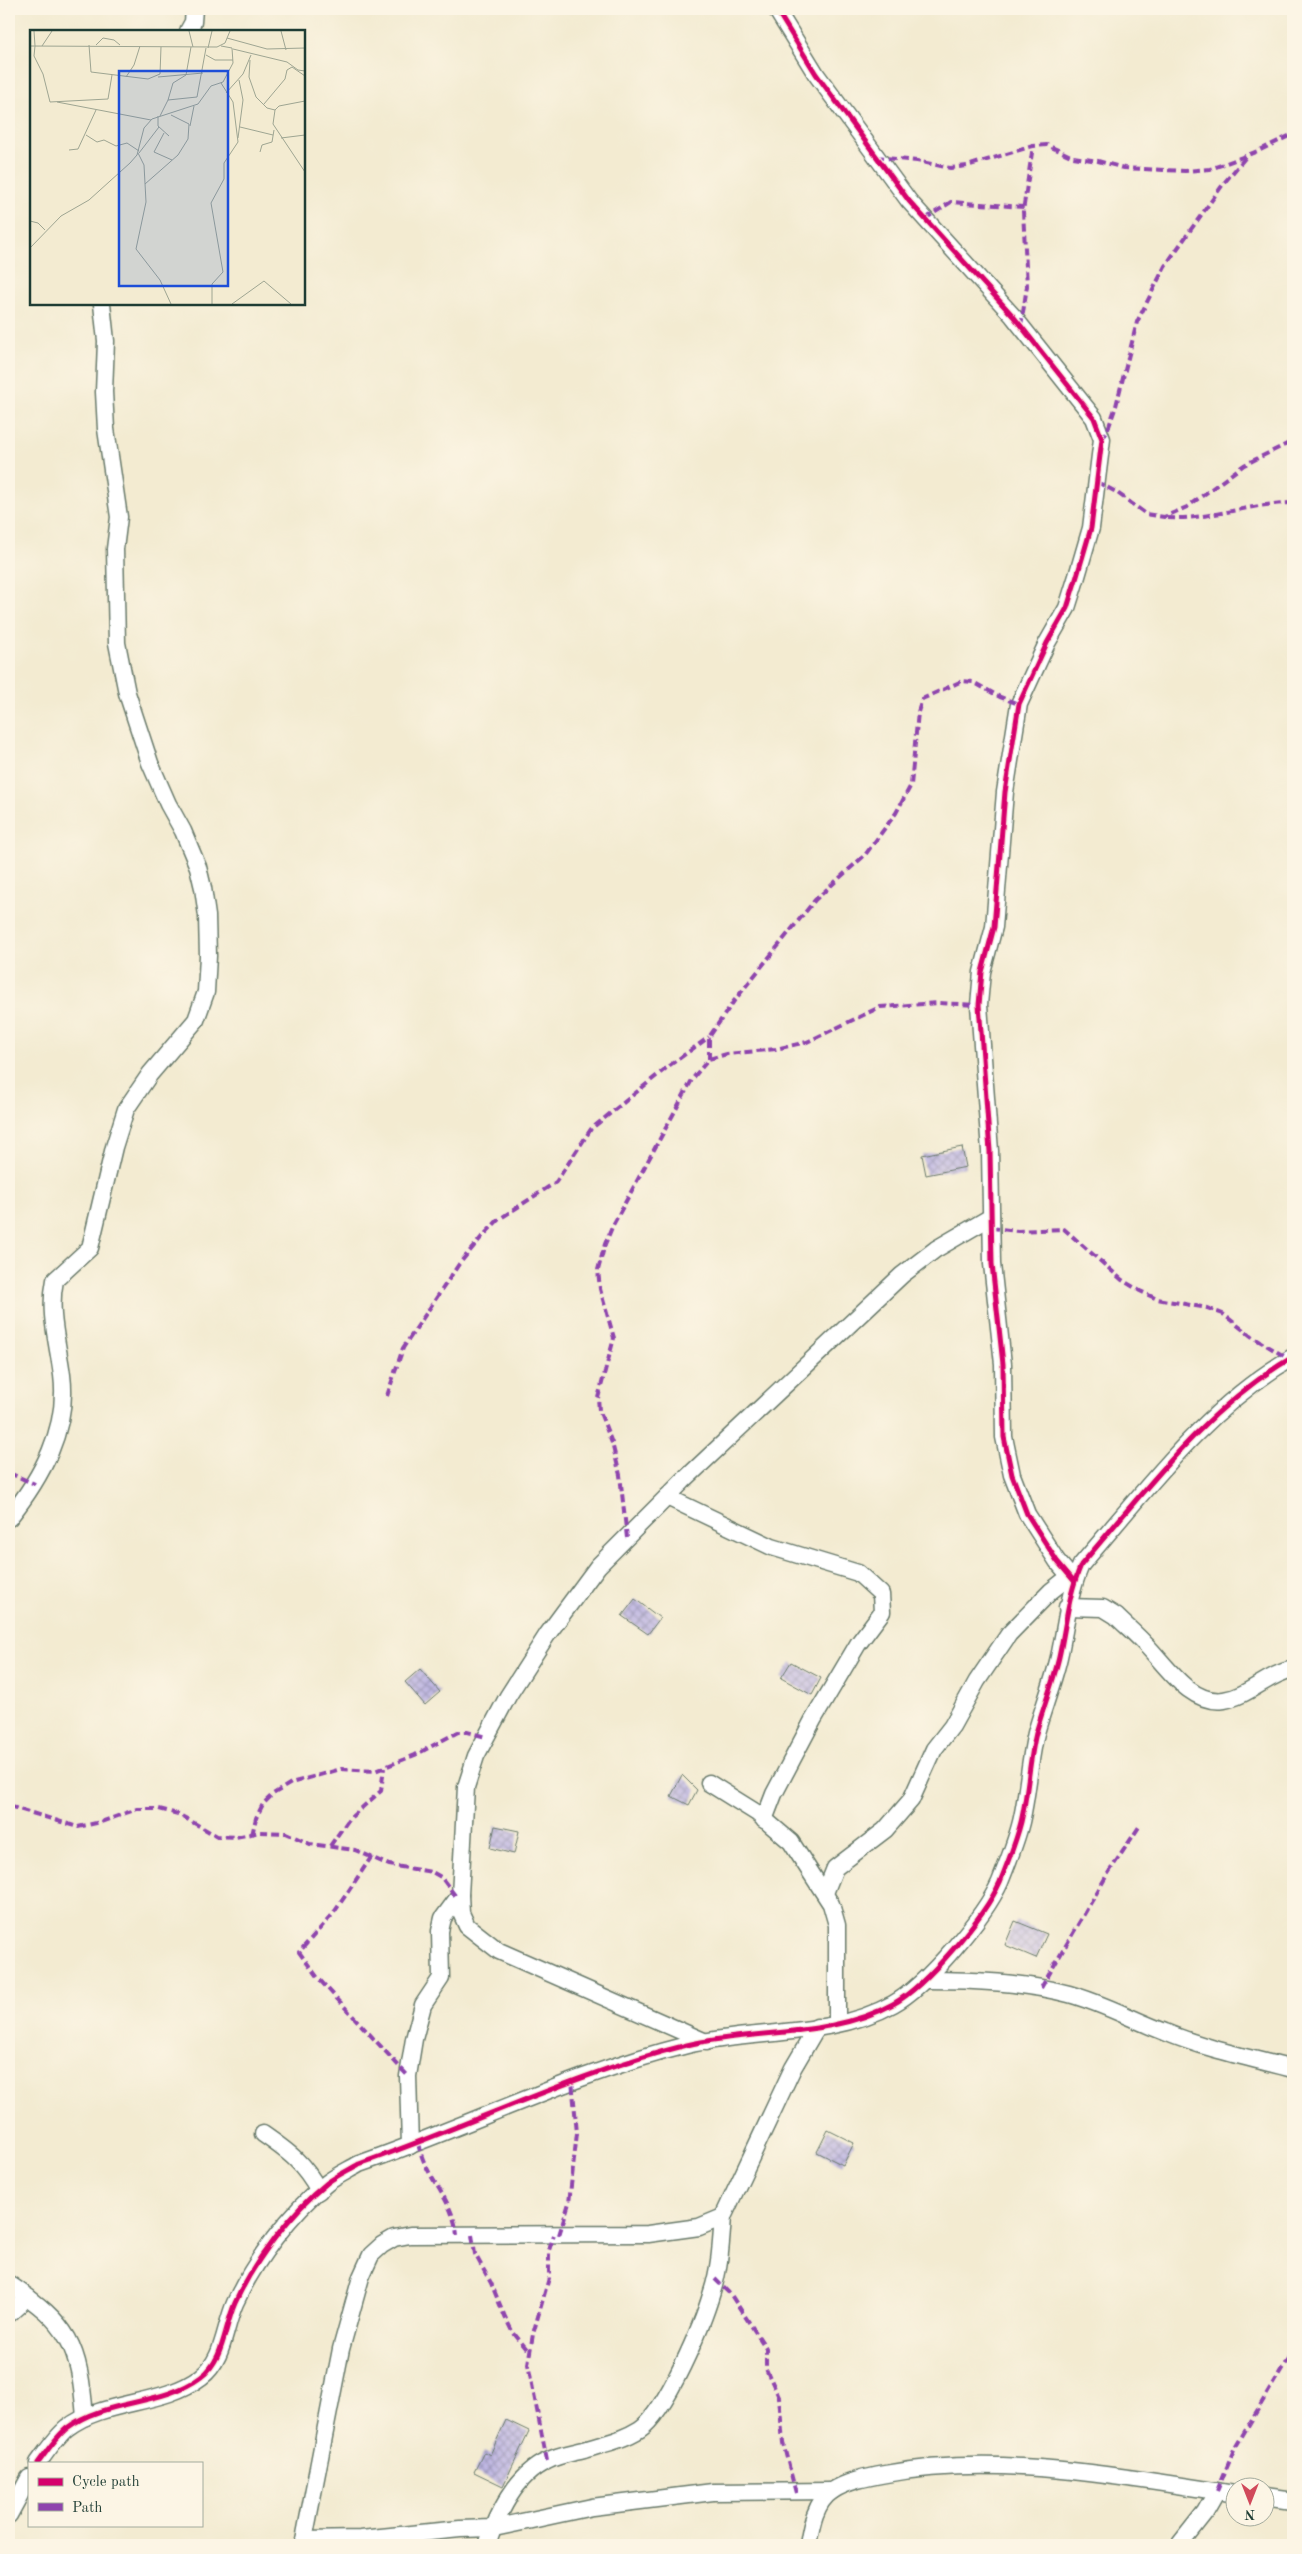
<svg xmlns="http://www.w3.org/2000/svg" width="1302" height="2554" viewBox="0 0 1302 2554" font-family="'Old Standard TT',serif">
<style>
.building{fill:url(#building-cross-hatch)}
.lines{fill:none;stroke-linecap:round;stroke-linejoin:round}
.street-casing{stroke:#697a6b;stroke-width:19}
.street{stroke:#fff;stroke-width:16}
.quiet{stroke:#8e44ad;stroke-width:4;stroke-dasharray:8 4;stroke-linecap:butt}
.cycleway-casing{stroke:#fcf5e5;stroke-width:8}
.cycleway{stroke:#d6006c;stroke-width:5}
.inset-road{fill:none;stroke:#9ea592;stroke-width:1}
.view{fill:#1d4ed8;fill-opacity:0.15;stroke:#1d4ed8;stroke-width:2.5}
.inset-edge{fill:none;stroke:#1f3d34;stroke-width:2.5}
</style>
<defs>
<pattern id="building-cross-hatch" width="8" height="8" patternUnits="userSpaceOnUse" patternTransform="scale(1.25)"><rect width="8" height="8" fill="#bdb5e2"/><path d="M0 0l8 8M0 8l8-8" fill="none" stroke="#9994b8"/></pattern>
</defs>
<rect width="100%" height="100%" fill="#fcf5e5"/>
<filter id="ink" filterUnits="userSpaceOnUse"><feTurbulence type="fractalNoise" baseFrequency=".02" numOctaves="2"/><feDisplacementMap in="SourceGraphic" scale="10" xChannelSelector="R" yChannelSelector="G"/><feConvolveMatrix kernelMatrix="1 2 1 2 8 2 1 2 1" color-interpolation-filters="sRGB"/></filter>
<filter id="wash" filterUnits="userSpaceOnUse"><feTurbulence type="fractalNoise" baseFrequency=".0096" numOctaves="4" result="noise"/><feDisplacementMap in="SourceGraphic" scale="20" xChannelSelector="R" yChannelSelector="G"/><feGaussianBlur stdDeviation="1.12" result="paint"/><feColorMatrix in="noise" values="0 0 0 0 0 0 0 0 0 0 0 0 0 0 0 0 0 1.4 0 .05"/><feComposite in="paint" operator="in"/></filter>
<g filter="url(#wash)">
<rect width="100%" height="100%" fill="#f3ebd1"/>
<g id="blocks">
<!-- building -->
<g class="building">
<polygon points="962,1147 966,1167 926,1175 922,1155"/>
<polygon points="635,1599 660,1618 648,1634 622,1616"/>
<polygon points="791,1662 821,1678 812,1695 781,1678"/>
<polygon points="420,1669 440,1692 425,1705 405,1682"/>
<polygon points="682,1775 697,1790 689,1805 671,1796"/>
<polygon points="495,1826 519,1831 514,1854 490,1848"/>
<polygon points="1015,1921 1047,1934 1036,1958 1005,1945"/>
<polygon points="828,2130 854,2143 843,2165 817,2152"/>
<polygon points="506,2420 529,2431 503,2486 474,2472 484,2452 490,2455"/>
</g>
</g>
</g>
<g filter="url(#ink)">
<use href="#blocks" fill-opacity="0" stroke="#697a6b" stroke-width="1"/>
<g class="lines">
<!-- street casing -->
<g class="street-casing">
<g id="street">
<polyline points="776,9 816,74 909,201 1013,316 1094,418 1102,439 1091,528 1077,576 1067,608 1047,643 1019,704 1005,792 994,927 982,972 979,1005 990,1151 992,1264 1003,1364 1004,1437 1012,1475 1027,1514 1057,1561 1074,1581"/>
<polyline points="188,31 193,22 194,9"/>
<polyline points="667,1497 772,1547 858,1573 881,1594 882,1612 858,1644 813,1720 774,1794 764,1820"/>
<path d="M9,1518C41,1478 69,1429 62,1375C58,1343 48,1313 55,1280L90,1248L114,1147L126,1109L150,1074L196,1020L206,992L208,956L207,916L203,888L198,867L183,831L168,804L150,763L127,693L117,643L115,549L119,517L106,429L104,392L106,341L102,304"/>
<path d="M1067,1607L1103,1608L1116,1616C1126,1626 1137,1635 1146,1645C1167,1666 1190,1705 1224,1700C1249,1696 1268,1674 1293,1669"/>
<polyline points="709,1783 757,1813 791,1842 831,1904 837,1925 837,2023"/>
<polyline points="825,1893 835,1868 885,1830 911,1800 934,1749 952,1726 977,1681 1009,1634 1051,1591 1070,1576"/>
<path d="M926,1980C974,1980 1023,1982 1069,1994C1103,2003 1133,2020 1165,2032C1206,2049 1251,2058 1293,2069"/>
<polyline points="706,2042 499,1951 467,1926 461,1913 460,1895 466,1787 476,1756 508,1696 547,1635 598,1566 683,1481 902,1275 936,1249 991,1217"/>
<path d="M263,2134C289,2152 304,2163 319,2191"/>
<polyline points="410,2146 408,2076 414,2039 423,2005 441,1978 440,1931 443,1918 460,1895"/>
<path d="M9,2284C70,2325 79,2344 85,2417"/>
<polyline points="9,2314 28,2297"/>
<path d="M38,2463C47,2451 56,2437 67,2428C105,2399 163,2406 201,2377C224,2360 224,2328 235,2303C254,2261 291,2212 327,2183C336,2176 349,2170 359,2164C469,2126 574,2073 687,2045C754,2029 832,2038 893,2004C926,1986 985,1916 1000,1882C1008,1862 1016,1842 1021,1822C1028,1793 1029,1762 1036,1733C1043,1708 1053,1683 1059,1657C1066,1626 1068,1595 1081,1565C1145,1491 1206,1407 1293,1357"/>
<polyline points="1264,2497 1293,2501"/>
<polyline points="9,2515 29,2478"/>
<polyline points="304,2540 361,2539 460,2529 494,2528 592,2507 713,2492 832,2491"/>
<polyline points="303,2545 341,2349 361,2277 371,2255 382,2245 394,2238 410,2235 648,2234 699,2227 723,2217 793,2068 817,2027"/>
<path d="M487,2545C498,2514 515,2475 547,2461C558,2455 572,2453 584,2450C603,2444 623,2440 640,2429C666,2412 703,2323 712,2292C720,2268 721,2242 723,2217"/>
<path d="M808,2545C811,2527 815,2502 832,2491C847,2481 869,2477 886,2474C998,2453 1123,2477 1234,2494"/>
<polyline points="1179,2545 1205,2512 1217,2491"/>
</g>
</g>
<!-- street -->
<use href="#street" class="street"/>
<!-- quiet -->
<g class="quiet">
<polyline points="876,157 917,161 950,168 967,166 1033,146 1047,145 1073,157 1098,161 1124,168 1185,171 1210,169 1224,164 1258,151 1293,134"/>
<polyline points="925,219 951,202 1024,207"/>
<polyline points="1021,326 1027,286 1023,211 1033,146"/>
<polyline points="1102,439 1107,432 1116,406 1137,322 1165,266 1224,183 1245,158"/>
<polyline points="1097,482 1116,492 1146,514 1164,517 1187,507 1244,465 1293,441"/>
<path d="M1167,518C1211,520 1250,503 1293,503"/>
<polyline points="709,1059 709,1037 734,1001 815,900 865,855 896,813 911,785 918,712 922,699 962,681 973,682 1000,697 1019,704"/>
<polyline points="991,1228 1018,1231 1064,1229 1122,1280 1140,1291 1157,1299 1207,1308 1223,1314 1251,1336 1289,1359"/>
<polyline points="387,1396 403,1348 459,1264 480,1239 498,1220 556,1182 591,1129 670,1065 709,1037"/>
<polyline points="9,1473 35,1484"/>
<polyline points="627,1538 620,1475 612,1443 599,1410 598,1398 614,1338 600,1289 598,1270 605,1244 613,1225 693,1078 709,1059 727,1054 776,1049 807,1042 880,1007 938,1003 979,1005"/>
<polyline points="9,1806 78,1827 101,1822 137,1809 159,1809 178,1814 217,1836 236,1837 260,1832 286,1833 310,1844 355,1850 389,1865 432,1872 441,1877 457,1898"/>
<polyline points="252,1835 256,1818 263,1804 273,1794 291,1783 341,1769 375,1771 415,1755 458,1732 467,1732 486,1737"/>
<polyline points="330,1846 349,1819 381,1791 384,1768"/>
<polyline points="372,1856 333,1914 299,1952 318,1978 408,2076"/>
<polyline points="1041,1988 1107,1875 1139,1827"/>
<path d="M418,2143C426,2181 452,2195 457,2235"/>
<polyline points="472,2235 475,2254 491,2283 505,2317 512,2331 530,2353"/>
<polyline points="559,2235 569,2203 577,2133 572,2081"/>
<polyline points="715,2279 731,2295 766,2348 766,2369 779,2397 783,2443 796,2493"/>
<polyline points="547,2461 528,2364 533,2334 549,2278 549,2250 554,2235"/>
<polyline points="1217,2491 1235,2448 1293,2350"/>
</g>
<!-- cycleway casing -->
<g class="cycleway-casing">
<g id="cycleway">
<polyline points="776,9 816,74 909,201 1013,316 1094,418 1102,439 1091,528 1077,576 1067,608 1047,643 1019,704 1005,792 994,927 982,972 979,1005 990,1151 992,1264 1003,1364 1004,1437 1012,1475 1027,1514 1057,1561 1074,1581"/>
<path d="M38,2463C47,2451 56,2437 67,2428C105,2399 163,2406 201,2377C224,2360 224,2328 235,2303C254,2261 291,2212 327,2183C336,2176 349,2170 359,2164C469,2126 574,2073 687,2045C754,2029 832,2038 893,2004C926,1986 985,1916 1000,1882C1008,1862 1016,1842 1021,1822C1028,1793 1029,1762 1036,1733C1043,1708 1053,1683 1059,1657C1066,1626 1068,1595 1081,1565C1145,1491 1206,1407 1293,1357"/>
</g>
</g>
<!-- cycleway -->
<use href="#cycleway" class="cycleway"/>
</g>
</g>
<!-- overview -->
<g transform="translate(30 30)">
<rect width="275" height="275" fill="#f3ebd1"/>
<path class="inset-road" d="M4,1L5,16M159,1L163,17M251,1L256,20M197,8L237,19L275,18M59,15L61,42L118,49L130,44L131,17M66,15L73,8L84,10L90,15M0,16L187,17L195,13L200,1M5,16L4,26L13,44L20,72L78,69L82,45M12,16L22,1M178,18L182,1M203,19L257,32L268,40L275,41M176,25L185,30H203M220,30L219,47L226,67L237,78L245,80M96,47L104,35L110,16M128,47L173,43M196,63L213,44L221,25M138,70L143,53L156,45L161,17M275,71L249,76L245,80L243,94L275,142M27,72L121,90M234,74L255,49L257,40L262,37L275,46M128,86V96L139,106M130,86L138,70L167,67L176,18M160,96L164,76M210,97L243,105M134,103L124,122L142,130M56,105L67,112L74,110L86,116L97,113L109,121M208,108L213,70L209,50M251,108L275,105M39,120L48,119L66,80M230,122L232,115L242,112L244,100M108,123L114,135L116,172L106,219L130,250L141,274M109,123L129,97M115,154L148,125L158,109L159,94L141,85M0,191L8,193L15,200M0,218L31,186L59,170L100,133L107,125L114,98L122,89L168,74L181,56L193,52L203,33L202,18L191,16M182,274V254L193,242L181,173L194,149V133L208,112L203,72L191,53M202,274L234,251L261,274"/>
<path class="view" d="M89,41H198V256H89Z"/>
<rect width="275" height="275" class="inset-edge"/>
</g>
<!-- margin -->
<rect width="1302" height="2554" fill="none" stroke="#fcf5e5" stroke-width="30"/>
<!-- legend -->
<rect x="28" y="2462" width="175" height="65" fill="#fcf5e5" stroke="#a4ab9e"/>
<rect x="38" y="2478" width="25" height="8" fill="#d6006c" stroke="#a4ab9e"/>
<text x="72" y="2486" font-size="15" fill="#1f3d34">Cycle path</text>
<rect x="38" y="2503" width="25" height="8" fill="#8e44ad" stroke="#a4ab9e"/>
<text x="72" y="2512" font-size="15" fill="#1f3d34">Path</text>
<!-- north arrow -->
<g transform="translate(1250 2502) rotate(180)"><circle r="24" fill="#fcf5e5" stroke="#a4ab9e"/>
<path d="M0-4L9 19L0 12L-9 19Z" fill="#d1495b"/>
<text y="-8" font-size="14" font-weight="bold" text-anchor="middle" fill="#1f3d34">N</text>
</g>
</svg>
